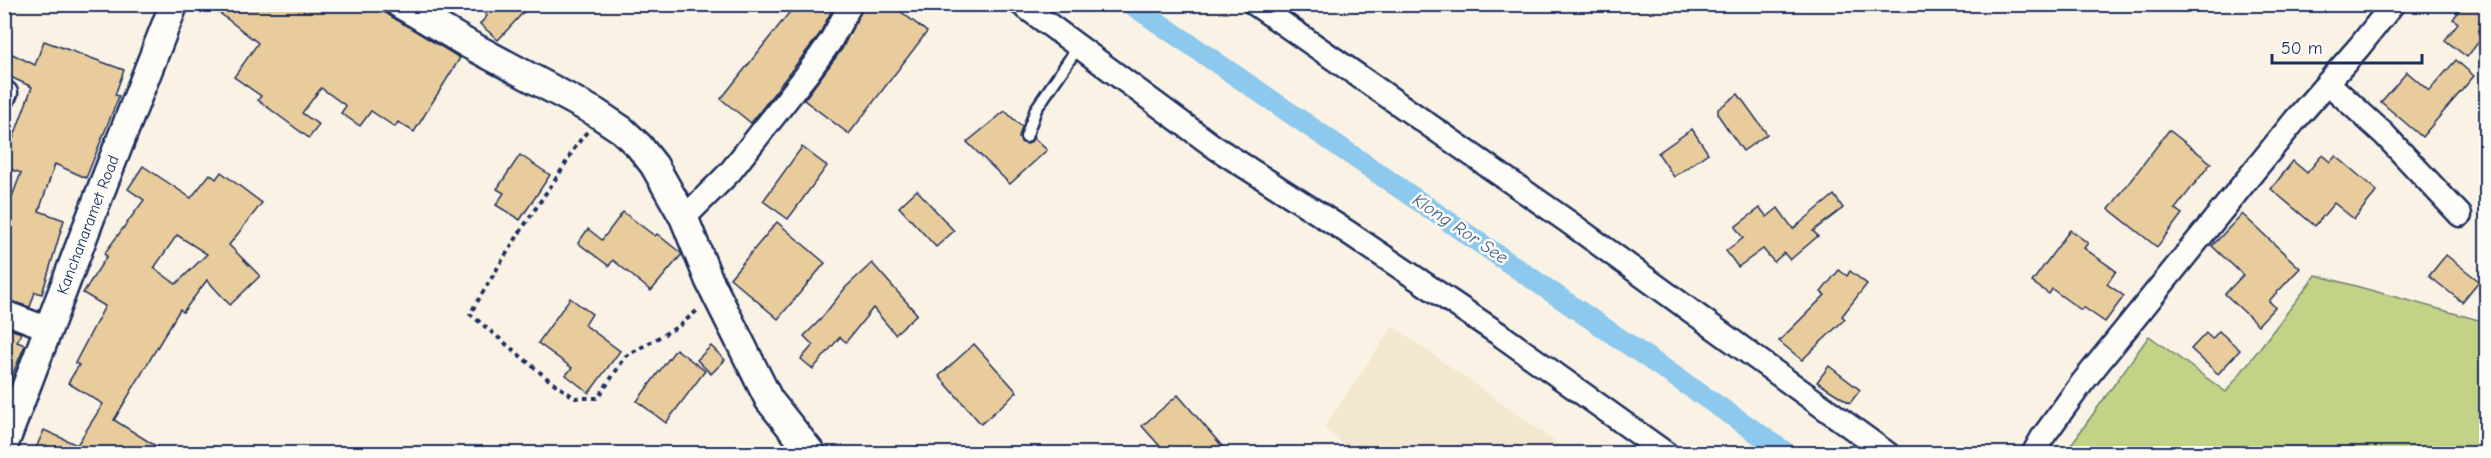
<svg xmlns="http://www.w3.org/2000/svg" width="2491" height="458" viewBox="0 0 2491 458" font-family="'Comic Neue',sans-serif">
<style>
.built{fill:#f4e7cf}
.green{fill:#c2d287;stroke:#6e8072;stroke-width:1.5}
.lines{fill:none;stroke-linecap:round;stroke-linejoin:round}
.canal{stroke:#8dc8ed;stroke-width:21}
.building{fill:#e9cc9c;stroke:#1b2f5e;stroke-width:1.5;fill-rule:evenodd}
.service-casing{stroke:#1b2f5e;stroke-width:15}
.minor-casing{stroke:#1b2f5e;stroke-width:27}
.tertiary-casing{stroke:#1b2f5e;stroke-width:32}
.path{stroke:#1b2f5e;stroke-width:4;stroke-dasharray:4.5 4.5;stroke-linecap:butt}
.service{stroke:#fdfcf7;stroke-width:10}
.minor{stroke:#fdfcf7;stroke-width:22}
.tertiary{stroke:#fdfcf7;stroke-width:27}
.labels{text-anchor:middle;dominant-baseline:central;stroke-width:5;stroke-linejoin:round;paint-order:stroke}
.street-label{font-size:16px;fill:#1b2f5e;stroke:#fdfcf7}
.water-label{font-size:18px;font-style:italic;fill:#3d5d89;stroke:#fdfcf7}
</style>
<rect width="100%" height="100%" fill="#f9f2e5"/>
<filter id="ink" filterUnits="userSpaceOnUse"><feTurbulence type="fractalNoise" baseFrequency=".0167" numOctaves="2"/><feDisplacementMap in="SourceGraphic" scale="12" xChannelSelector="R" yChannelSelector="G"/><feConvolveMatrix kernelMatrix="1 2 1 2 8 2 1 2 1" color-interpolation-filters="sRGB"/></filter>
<g filter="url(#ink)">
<!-- built -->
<polygon class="built" points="1393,326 1571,453 1355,453 1324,428"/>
<!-- green -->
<polygon class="green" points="2316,275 2486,322 2486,453 2065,453 2149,336 2226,392"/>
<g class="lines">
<!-- canal -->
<polyline class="canal" points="1131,4 1788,454"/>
</g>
<!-- building -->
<g class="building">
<polygon points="208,4 371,4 460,58 414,132 398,122 395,127 371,111 360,126 341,113 346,106 321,88 302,113 319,125 309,138 258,100 261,96 234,77 258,43"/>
<polygon points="475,4 531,4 498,40 480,24 487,16"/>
<polygon points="796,4 835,4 819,35 751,123 721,99"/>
<polygon points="864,4 891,4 927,32 849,134 804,100 842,49"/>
<polygon points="2464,4 2487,4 2487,31 2467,57 2445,40 2458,23 2453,19"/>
<polygon points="44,41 124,70 115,95 119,96 86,178 55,164 39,211 64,220 42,294 35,292 30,307 4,299 4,200 10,202 21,173 4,167 4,164 32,87 4,74 4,50 35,65"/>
<polygon points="2456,60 2474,76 2422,137 2381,102 2407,72 2429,91"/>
<polygon points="1738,94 1767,134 1743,151 1718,115 1718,109"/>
<polygon points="1005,111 1022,127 1019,138 1021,142 1028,144 1034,138 1047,150 1010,184 967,142"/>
<polygon points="1692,129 1708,153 1674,177 1658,153"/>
<polygon points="2169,130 2211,163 2175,209 2182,214 2157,247 2109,209"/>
<polygon points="802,147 827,166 788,219 763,201"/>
<polygon points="520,155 550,175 520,220 496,205 504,193 497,189"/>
<polygon points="2322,155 2330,162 2336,156 2377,191 2354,219 2334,203 2315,226 2271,189 2293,161 2307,173"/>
<path d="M143,166L191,198L210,174L216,179L221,172L262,203L229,245L260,276L230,305L207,280L183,312L180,309L114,420L167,453H49L36,448L44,430L77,445L103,404L68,383L79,365L75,363L105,306L83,293L107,256L104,254L144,200L128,189ZM177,235L207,254L176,284L154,268Z"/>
<polygon points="917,190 954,231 936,247 899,207"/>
<polygon points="1834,195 1843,208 1813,231 1818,236 1790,260 1784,253 1774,262 1763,249 1738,267 1726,251 1743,238 1735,227 1760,208 1767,217 1778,208 1793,229"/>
<polygon points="623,212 655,236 657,234 682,254 651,291 613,260 609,266 578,243 588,229 602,240"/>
<polygon points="2242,214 2300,268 2269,301 2275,307 2258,325 2225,294 2243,275 2212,246"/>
<polygon points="777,222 825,263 778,319 730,278"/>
<polygon points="2070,230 2088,243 2084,248 2116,271 2107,284 2124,296 2105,322 2083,307 2081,310 2052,289 2049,294 2032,282"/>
<polygon points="2446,255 2479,281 2462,302 2429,276"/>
<polygon points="872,263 917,314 895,334 873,308 846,342 840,337 813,369 801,359 813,345 804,336 820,320 846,287"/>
<polygon points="1839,270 1847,276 1850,271 1867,284 1842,316 1845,319 1802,360 1779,341 1825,295 1821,292"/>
<polygon points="570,298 592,314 585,325 620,351 589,393 566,375 572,368 538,343"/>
<polygon points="4,327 21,333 17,342 25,345 5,392"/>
<polygon points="2219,331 2240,350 2218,374 2191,349 2206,333 2212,339"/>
<polygon points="974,344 1017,392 981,424 939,376"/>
<polygon points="711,346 725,360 711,374 697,360"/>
<polygon points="676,349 705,371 666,423 637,401"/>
<polygon points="1829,366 1860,390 1850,403 1817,382"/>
<polygon points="1178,395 1228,453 1166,453 1142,426"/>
</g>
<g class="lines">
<!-- service casing -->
<g class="service-casing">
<polyline id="service" points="1026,137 1036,109 1078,47"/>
</g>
<!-- minor casing -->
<g class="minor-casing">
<g id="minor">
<polyline points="1021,4 1216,148 1349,233 1502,336 1667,454"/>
<polyline points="1255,4 1567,221 1888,454"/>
<polyline points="2328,83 2384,134 2460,215"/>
<polyline points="4,97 6,93"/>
<polyline points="684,218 730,172 807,74 830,42 851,4"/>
<polyline points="4,312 49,329"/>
<polyline points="2033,454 2042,438 2082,383 2296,119 2359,47 2393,4"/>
</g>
</g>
<!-- tertiary casing -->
<g class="tertiary-casing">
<g id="tertiary">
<polyline points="400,4 468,44 595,112 622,130 639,146 654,165 684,218 709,280 769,400 812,454"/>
<polyline points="4,445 103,185 174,4"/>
</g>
</g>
<!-- path -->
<path class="path" d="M587,132C575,145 568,160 559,174C527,220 498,266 470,314L548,379L575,398H598L626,356L679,326L699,309"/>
<!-- service -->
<use href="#service" class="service"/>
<!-- minor -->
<use href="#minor" class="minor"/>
<!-- tertiary -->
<use href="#tertiary" class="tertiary"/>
</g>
</g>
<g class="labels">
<!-- street labels -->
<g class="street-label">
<text transform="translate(88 225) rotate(-69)">Kanchanaramet Road</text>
</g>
<!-- water labels -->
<g class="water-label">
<text transform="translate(1460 229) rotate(34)">Klong Ror See</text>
</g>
</g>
<!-- margin -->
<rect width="2491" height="458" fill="none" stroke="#fdfcf7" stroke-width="24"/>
<rect x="12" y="12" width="2467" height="434" fill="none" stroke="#1b2f5e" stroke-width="2" filter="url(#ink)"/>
<!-- scale -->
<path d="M2272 54v9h150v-9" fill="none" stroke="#1b2f5e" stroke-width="3"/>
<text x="2281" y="54" font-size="18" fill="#1b2f5e" stroke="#fdfcf7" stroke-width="4.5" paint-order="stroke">50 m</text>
</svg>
